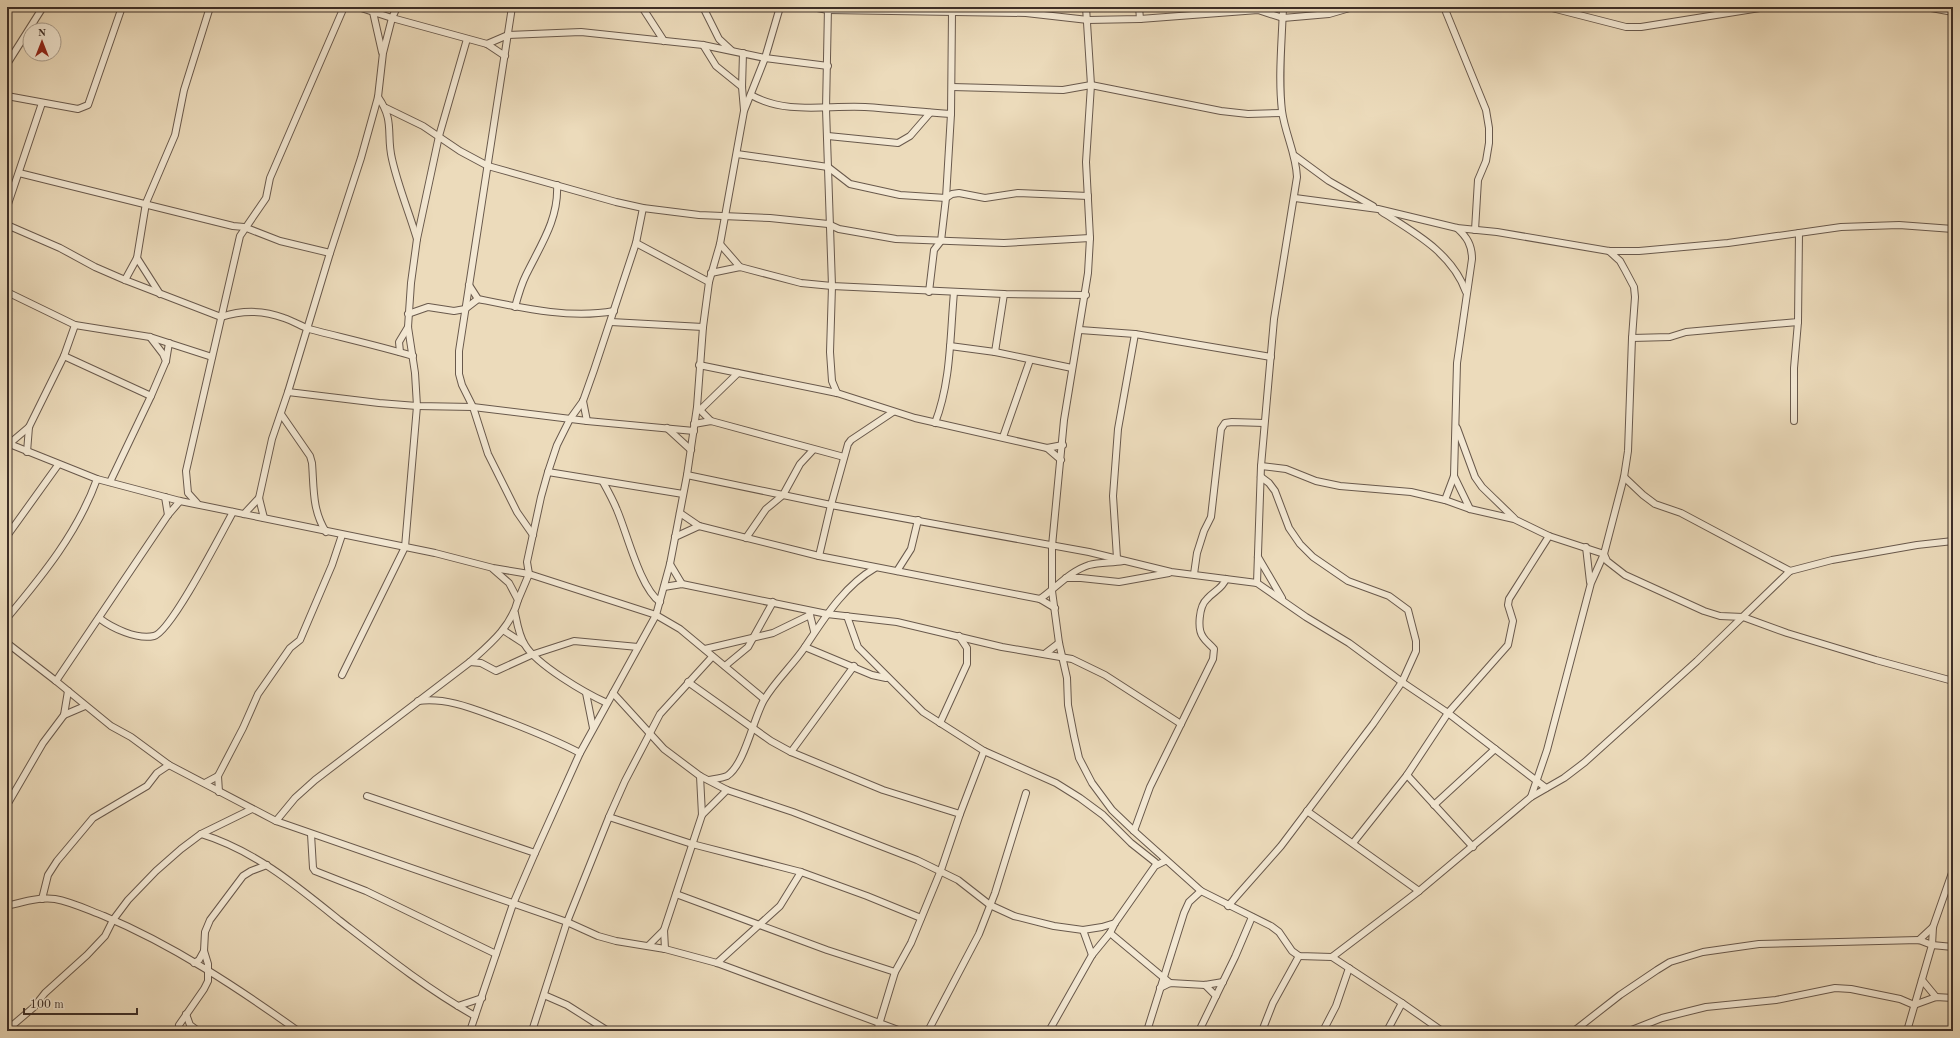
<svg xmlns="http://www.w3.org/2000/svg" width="1960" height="1038" viewBox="0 0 1960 1038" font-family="'Old Standard TT',serif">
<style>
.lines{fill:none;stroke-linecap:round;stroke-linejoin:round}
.street-casing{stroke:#69594c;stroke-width:8}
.street{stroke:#f3e8d3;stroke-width:6}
</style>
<rect width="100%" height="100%" fill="#ecdbbb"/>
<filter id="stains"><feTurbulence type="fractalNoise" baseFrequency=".005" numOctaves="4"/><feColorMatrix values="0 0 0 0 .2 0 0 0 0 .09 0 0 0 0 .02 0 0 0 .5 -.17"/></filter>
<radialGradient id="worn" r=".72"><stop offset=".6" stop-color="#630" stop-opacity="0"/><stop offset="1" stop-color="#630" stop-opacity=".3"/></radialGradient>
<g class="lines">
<!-- street casing -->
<g class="street-casing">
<g id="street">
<polyline points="358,7 392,18 487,44 505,56"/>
<polyline points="512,7 459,351 459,374 462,385 473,407 488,454 517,512 533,535"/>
<polyline points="642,7 664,41"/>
<polyline points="703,7 719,39 731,50"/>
<polyline points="812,7 828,10 1026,13 1088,20 1140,19 1258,10 1283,18 1329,14 1353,7"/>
<polyline points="828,7 826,109 832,286 830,352 832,381 837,393"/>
<polyline points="1086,7 1091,85 1086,162 1090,238 1088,273 1064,420 1052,546 1052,591 1059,643 1067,678 1068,705 1074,736 1079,758 1092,783 1112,810 1134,831 1201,891 1271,926 1279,932 1292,951 1299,956 1332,957 1419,891 1531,797 1564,778 1585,762 1697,661 1790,571 1832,560 1917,545 1953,541"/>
<polyline points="1139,7 1140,19"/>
<polyline points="1422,7 1447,7"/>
<polyline points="1444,7 1486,110 1489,128 1489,143 1486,161 1478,180 1475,230"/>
<polyline points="1548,7 1626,27 1641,27 1766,7"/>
<polyline points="1926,7 1953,12"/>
<polyline points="373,12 382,52"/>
<polyline points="487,44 508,35 581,32 703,45 765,58 828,66"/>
<polyline points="703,45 716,66 742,87"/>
<polyline points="743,53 742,87 744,110"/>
<polyline points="7,64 43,7"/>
<polyline points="952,87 1063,90 1091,85 1221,111 1248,114 1282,113"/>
<path d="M751,95C786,115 827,105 865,107C894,109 923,112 951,114"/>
<polyline points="7,96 78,109 88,105 122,7"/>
<path d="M378,97C395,121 386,134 392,159C398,186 409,212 417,239"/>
<polyline points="386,108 423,126 460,151 488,166 616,202 643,208 699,215 770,218 828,224 839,229 896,239 1004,243 1090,238"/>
<polyline points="828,136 898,143 910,136 930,113"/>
<polyline points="737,154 828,167 850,184 900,195 946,198 952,194 959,193 985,198 1018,193 1088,196"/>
<polyline points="1295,156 1329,181 1373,206"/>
<polyline points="19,173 233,226 244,227 280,241 330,253 361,158 378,97 383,53 392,18 397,7"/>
<polyline points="1295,198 1378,209 1457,228 1497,232 1609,251 1639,251 1728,243 1841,227 1899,225 1953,229"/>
<polyline points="7,207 42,103"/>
<path d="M1382,212C1415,233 1452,253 1466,292"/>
<path d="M7,225L60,248L95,267L125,280L221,317C242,310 263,310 284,318C293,321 301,326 309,329C344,338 379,346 413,356"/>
<polyline points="636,243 709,282"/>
<polyline points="720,244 740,267"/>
<polyline points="137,258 160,294"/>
<polyline points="711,273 740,267 801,283 832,286 1004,294 1086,295"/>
<polyline points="125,280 137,258 146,203 175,135 184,90 210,7"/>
<path d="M469,285L478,299C522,308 570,319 614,311"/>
<polyline points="7,292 75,325 150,337 212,357"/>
<polyline points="929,292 934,250 941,241 946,198 951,114 952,12"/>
<path d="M515,307C518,296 521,285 526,275C540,246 559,219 557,185"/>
<polyline points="408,314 428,307 454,311 465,309 478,299"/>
<polyline points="611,322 703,327"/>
<polyline points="1080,330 1135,334 1271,357"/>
<polyline points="150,337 163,354 166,361"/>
<polyline points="1632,338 1670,337 1686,332 1798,322 1799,233"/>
<polyline points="950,346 995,352 1072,368"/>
<polyline points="400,352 399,342 408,327"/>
<polyline points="995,352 1004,294"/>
<polyline points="64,356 151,396"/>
<polyline points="699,365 837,393 915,418 1047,448 1061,460"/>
<polyline points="288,392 379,403 417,406 473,407 587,421 694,431"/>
<polyline points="583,401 587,421"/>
<polyline points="698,408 711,421"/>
<polyline points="700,410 738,373"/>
<path d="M281,414L310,456L312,463C314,488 312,510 326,532"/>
<polyline points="1794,421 1794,368 1798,322"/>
<path d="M935,423C951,382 950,336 954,292"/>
<polyline points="694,424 711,421 844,457"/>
<polyline points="667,428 691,450"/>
<polyline points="1457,428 1475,477 1482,487 1514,518"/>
<polyline points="1003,437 1030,360"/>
<polyline points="7,443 97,479 180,501 435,553 493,568 529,574 656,615 680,629 764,699"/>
<polyline points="9,444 29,427"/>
<polyline points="1047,448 1063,445"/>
<polyline points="27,452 29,427 64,356 75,325"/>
<polyline points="1261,466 1286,469 1316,481 1340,486 1411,492 1445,500 1470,509 1514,519 1549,536 1604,554 1607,561 1625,575 1704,611 1720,616 1743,617 1787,633 1876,660 1953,681"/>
<polyline points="548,472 683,494"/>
<polyline points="687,475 831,505 1089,552 1171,572 1257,583 1306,617 1349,643 1402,682 1448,713 1546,788"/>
<polyline points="1454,476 1470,509"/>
<polyline points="1624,477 1643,495 1655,504 1681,513 1790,571"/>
<polyline points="110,482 151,396 166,361 169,343"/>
<path d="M603,482C608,491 613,500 617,510C627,533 640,588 660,602"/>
<polyline points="165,497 168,515"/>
<path d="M1445,500L1454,476L1457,363L1472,259C1472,245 1467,237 1457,228"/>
<polyline points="197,503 188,493 186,471 240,236 266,198 270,178 344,7"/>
<polyline points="680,513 699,526 819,556 1040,599 1055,608"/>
<polyline points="244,514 259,498"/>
<polyline points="264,518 259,498 272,439 288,392 330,253"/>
<polyline points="7,536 58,465"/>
<polyline points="675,537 699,526"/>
<polyline points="746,538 766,509 783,495 800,464 813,450"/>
<polyline points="1586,547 1590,582"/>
<polyline points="819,556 831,505 848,444 851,440 893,412"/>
<polyline points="1258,557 1282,598"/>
<polyline points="1117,558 1113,496 1118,429 1135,334"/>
<polyline points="670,564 682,584"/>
<polyline points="897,571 911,549 918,520"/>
<polyline points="1194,574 1197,553 1204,531 1211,517 1221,429 1225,423 1232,422 1264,423"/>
<polyline points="1066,578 1081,578 1119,582 1169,573"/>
<path d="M1257,583L1261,466L1274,319L1297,177C1296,153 1285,134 1282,111C1278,77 1282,41 1283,7"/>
<polyline points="664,587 682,584 827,614 897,622 1002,647 1072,659 1105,675 1181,724"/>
<path d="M1040,599C1056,588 1070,571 1089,565C1100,562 1112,563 1123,561"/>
<polyline points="518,600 529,574 527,562 541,497 548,472 557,445 570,419 583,401 594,370 636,243 643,208"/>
<polyline points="809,611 814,631"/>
<path d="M515,613C517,623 519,636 525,645C537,665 585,693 607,703"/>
<polyline points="847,616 858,647 923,712 984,751 1056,783 1080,798 1103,815 1131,843 1155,862"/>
<path d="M7,618C43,575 78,532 97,479"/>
<path d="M99,618C112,628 137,640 154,636C171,632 222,532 233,512"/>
<polyline points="503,630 523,643"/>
<polyline points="7,643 56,681 111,726 131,737 169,765 276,821 567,922 598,936 616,941 665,949 717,963 901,1031"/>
<polyline points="805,647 872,675 886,678"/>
<polyline points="705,649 773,633 810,615"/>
<polyline points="1046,653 1059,643"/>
<polyline points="470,662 481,663 496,671 531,655 574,641 638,647"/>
<polyline points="725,666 748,647 773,602"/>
<polyline points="342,675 405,547 417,406 415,373 408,327 411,283 417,239 439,136 467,39"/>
<polyline points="56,681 168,515 180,501"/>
<polyline points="688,682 771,741 791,752 883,790 960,814 941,870 911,943 895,972 877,1031"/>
<polyline points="586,693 593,728"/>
<polyline points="613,693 664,749 700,776 727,790 793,812 917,860 958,880 990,905 1014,916 1054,926 1083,930 1102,927 1115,923"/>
<path d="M418,701C448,697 476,710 504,720C530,730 555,740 580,753"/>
<polyline points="64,715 85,706"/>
<polyline points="940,723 967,664 967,648 959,636"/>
<polyline points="791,752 854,666"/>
<polyline points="1407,775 1473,847"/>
<polyline points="218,776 219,792"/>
<path d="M709,780C714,779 722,778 727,776C745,764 753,719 764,700C775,681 793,665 805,647C825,617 844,586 875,568"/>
<polyline points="205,783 218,776 243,728 258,694 290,648 300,640 332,565 342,535"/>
<polyline points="367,796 535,853"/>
<polyline points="1531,797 1547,750 1591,583 1604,554 1624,477 1628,451 1632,338 1635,297 1634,287 1625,270 1620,261 1609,251"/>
<polyline points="7,805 43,743 64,715 68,691"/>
<polyline points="1434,805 1495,749"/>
<polyline points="1307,811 1419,891"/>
<polyline points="960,814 984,751"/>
<polyline points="702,815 727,790"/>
<polyline points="609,817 692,844 801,872 867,896 921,918"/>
<path d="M276,821L295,798L315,780L470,662C490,644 511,627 518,600L509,583L493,569"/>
<path d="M1134,831L1150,787L1213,659L1214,649C1211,645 1206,642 1203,637C1197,629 1199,606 1207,599C1214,591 1222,589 1226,579"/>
<path d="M201,834C254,850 297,886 339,920C383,954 427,989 475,1016"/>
<polyline points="311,834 313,868 315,871 366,891 496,954"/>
<polyline points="1353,843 1407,775 1448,713 1508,645 1513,621 1508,605 1509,599 1549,536"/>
<polyline points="676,894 827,950 895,972"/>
<polyline points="42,899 48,875 57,861 93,818 147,786 157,773 169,765"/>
<path d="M7,906C22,902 39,897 55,899C72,902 88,910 104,916C173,945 238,988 298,1031"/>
<polyline points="1228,906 1281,846 1373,724 1402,682 1416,651 1416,641 1408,610 1389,596 1348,581 1313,557 1300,544 1289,528 1275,491 1269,483 1261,477"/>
<polyline points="1083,930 1092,955"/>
<polyline points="1110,933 1170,983"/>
<polyline points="1919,940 1933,927"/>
<polyline points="649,945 664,930"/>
<polyline points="665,949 664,930 702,815 700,776"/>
<polyline points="1332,957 1402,1003 1387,1031"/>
<polyline points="194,963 199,960 204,951"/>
<polyline points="717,963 780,906 801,872"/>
<polyline points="1922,980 1936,997"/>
<polyline points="1205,985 1216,996"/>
<polyline points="1160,988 1170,983 1205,985 1223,982"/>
<polyline points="544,995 567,1005 608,1031"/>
<polyline points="1402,1003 1442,1031"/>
<polyline points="458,1006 482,998"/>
<polyline points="186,1014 190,1025 198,1031"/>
<polyline points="179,1025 204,989 208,981 208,964 204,951 205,932 210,920 243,876 251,871 267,865"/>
<polyline points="7,1030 34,1007 45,993 87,955 105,936 113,920 128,900 156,871 181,849 201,834 252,809"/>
<polyline points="470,1031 513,904 535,853 580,753 656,615 670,564 687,475 697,407 703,327 709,282 720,244 744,111 765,58 780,7"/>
<polyline points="532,1031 567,922 609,817 625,781 660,714 712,657"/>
<polyline points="928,1031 979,934 995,893 1026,793"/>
<polyline points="1049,1031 1092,955 1110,933 1115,923 1155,866 1165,861"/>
<polyline points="1147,1031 1184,913 1189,902 1201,891"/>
<polyline points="1199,1031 1235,957 1252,917"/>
<polyline points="1262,1031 1273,1003 1299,956"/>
<polyline points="1323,1031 1336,1006 1349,968"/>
<polyline points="1574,1031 1620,995 1657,970 1670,962 1703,952 1759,944 1919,940 1932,945 1953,947"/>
<polyline points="1629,1031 1662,1018 1706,1007 1776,1000 1835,988 1851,989 1900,999 1914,1005 1936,997 1953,998"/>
<polyline points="1907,1031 1932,945 1933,927 1953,870"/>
</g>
</g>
<!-- street -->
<use href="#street" class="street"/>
</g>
<!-- margin -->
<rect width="1960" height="1038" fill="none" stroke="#ecdbbb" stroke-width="24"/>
<rect x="8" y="8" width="1944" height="1022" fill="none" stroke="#3d2e27" stroke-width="2"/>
<rect x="12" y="12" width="1936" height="1014" fill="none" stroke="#3d2e27"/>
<!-- north arrow -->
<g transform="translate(42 42)"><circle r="19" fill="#f3e8d3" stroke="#aa9e8e"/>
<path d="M0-3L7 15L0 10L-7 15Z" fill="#8f2418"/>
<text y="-6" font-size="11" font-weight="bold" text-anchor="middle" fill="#3d2e27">N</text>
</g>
<!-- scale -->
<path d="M24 1008v6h113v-6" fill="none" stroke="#3d2e27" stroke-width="2"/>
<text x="30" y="1008" font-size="12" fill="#3d2e27" stroke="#f3e8d3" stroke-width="3" paint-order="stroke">100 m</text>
<rect width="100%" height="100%" filter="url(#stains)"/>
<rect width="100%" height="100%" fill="url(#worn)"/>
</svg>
